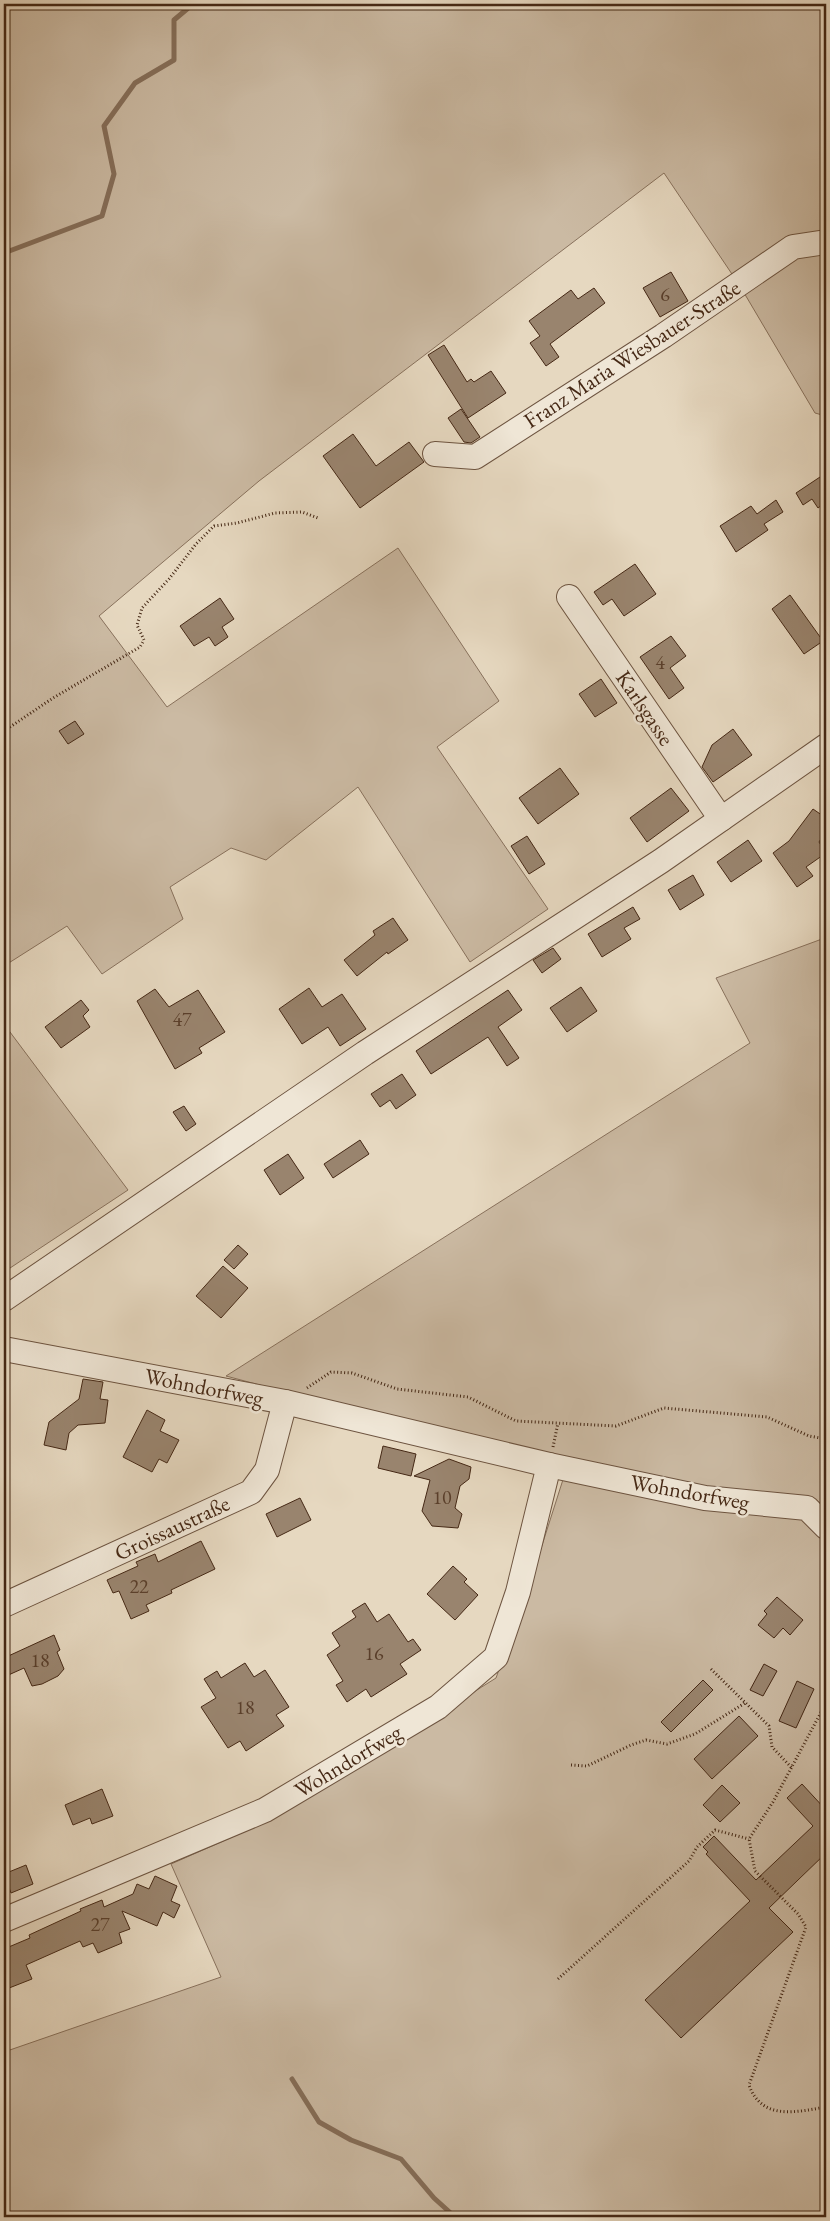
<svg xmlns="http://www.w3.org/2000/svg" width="830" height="2221" viewBox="0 0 830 2221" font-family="'EB Garamond',serif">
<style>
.green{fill:#cbbaa3;stroke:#88715c}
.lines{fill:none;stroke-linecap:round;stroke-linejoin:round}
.stream{stroke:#856e59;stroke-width:5}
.building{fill:#99846e;stroke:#452815}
.minor-casing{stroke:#6d5440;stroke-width:26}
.path{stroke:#452815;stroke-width:3;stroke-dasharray:1 2.5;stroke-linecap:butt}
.minor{stroke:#efe6d6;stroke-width:24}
.labels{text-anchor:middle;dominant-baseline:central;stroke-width:5;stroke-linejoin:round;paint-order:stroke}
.number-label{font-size:20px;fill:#5a3f2b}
.street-label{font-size:22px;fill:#452815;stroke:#efe6d6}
</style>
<rect width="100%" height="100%" fill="#e6d8c0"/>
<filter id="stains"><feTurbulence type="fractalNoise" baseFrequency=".004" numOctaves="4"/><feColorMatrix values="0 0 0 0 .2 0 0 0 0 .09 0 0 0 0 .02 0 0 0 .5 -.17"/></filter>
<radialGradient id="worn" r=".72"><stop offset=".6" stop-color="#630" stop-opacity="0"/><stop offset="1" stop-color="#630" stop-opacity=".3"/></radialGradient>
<!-- green -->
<g class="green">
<polygon points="4,4 826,4 826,416 815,413 740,286 664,173 259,481 99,616 167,707 398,548 499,701 437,747 548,909 470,962 358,787 266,860 231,848 170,887 183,919 102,974 67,926 4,966"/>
<polygon points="826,935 826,2217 4,2217 4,2052 221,1977 171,1864 255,1827 340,1776 496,1678 530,1583 567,1467 226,1376 750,1043 716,978 822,939"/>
<polygon points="4,1024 128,1190 4,1272"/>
</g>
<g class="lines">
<!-- stream -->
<g class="stream">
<polyline points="4,253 102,216 114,174 104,126 135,83 174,60 174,20 193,4"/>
<polyline points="292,2079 319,2122 351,2140 401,2159 434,2198 455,2217"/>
</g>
</g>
<!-- building -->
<g class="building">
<polygon points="671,272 688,301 660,317 643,288"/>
<polygon points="594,288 605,303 550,344 559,357 546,366 530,343 540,336 529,321 571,290 578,299"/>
<polygon points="444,345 467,382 471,379 474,382 491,371 506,393 468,418 428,355"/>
<polygon points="461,409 480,437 471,443 464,442 448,418"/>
<polygon points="353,434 376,466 409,442 424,462 360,508 323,456"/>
<polygon points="826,473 826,502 818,508 812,499 803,505 796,493"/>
<polygon points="776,500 783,512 764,524 768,530 736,552 720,526 751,506 757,514"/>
<polygon points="635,564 656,594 624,616 612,599 603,605 594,592"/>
<polygon points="790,595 823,641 804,654 772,609"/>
<polygon points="220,598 234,619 222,627 228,637 215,646 209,637 194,646 180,626"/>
<polygon points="671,636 686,656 670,668 684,688 669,699 640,657"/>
<polygon points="601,679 617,703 595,717 579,694"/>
<polygon points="75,721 84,734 68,744 59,731"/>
<polygon points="733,729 752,755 713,782 702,767 712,745"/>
<polygon points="560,768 579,794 538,824 519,798"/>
<polygon points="671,788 689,811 647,842 630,818"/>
<polygon points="813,809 826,818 826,831 819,842 826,853 806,867 813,876 797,887 773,853 789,841"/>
<polygon points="527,836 545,864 529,874 511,846"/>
<polygon points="748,840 762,861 731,882 717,862"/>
<polygon points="693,875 704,895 680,910 668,890"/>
<polygon points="633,907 640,919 624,928 631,939 602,957 588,934"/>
<polygon points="393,918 408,940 388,954 387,952 357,976 344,960 375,935 373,931"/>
<polygon points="553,948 561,959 542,973 533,960"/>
<polygon points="581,987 597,1011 567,1032 550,1008"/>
<polygon points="309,988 322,1007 342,994 366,1029 340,1046 328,1027 302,1044 279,1009"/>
<polygon points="155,989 169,1007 198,990 225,1032 199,1048 202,1053 175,1069 137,1001"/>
<polygon points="508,990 522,1010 498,1027 519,1058 507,1066 488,1037 431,1074 416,1051"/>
<polygon points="81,1000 89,1010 83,1016 90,1027 61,1048 45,1027"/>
<polygon points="402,1074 416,1095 396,1109 390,1100 380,1107 371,1094"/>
<polygon points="184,1106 196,1124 186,1131 173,1112"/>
<polygon points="360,1140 369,1154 333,1178 324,1164"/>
<polygon points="288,1154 304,1178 280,1195 264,1170"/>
<polygon points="238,1245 248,1254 234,1269 224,1260"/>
<polygon points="223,1266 248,1288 221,1318 196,1296"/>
<polygon points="83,1379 103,1382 100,1399 108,1400 105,1423 78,1425 69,1433 66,1450 44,1445 49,1422 79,1399"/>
<polygon points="147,1410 165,1420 160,1431 179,1440 167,1463 159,1459 152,1472 123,1457"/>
<polygon points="383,1446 416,1454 411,1476 378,1468"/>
<polygon points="449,1459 471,1467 469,1479 460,1486 455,1508 462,1514 458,1528 432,1526 422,1511 430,1480 414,1476"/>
<polygon points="300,1498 311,1520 277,1537 266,1514"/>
<polygon points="201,1541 215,1569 171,1590 172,1593 146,1605 149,1611 131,1619 119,1591 113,1593 107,1580 138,1566 136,1562 155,1554 158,1562"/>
<polygon points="453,1566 467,1579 464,1582 478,1595 455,1620 427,1594"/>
<polygon points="777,1597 803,1620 790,1635 783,1628 774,1638 758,1625 767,1614 764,1611"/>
<polygon points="365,1603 377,1622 389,1614 408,1642 413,1639 421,1650 400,1664 407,1674 371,1697 366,1689 347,1702 336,1685 343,1681 327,1655 340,1646 332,1633 356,1617 352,1611"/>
<polygon points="54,1635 60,1650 57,1652 64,1669 58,1676 42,1684 32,1686 24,1668 4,1677 4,1658"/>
<polygon points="245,1663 254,1677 265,1670 289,1707 276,1715 284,1726 246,1751 240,1741 228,1748 201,1707 216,1698 204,1679 217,1671 221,1678"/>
<polygon points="764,1664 777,1671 763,1696 750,1690"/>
<polygon points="703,1680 713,1690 671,1732 661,1722"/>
<polygon points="797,1681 814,1689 796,1728 779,1721"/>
<polygon points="739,1716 758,1736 712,1779 694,1759"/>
<polygon points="802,1784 826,1810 826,1853 769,1908 793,1932 681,2038 645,2000 750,1901 706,1854 708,1852 703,1847 714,1836 756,1880 813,1826 787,1798"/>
<polygon points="722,1785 740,1803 720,1822 703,1805"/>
<polygon points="102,1789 113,1816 92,1824 90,1818 73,1825 65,1805"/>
<polygon points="26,1865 33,1884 11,1893 4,1874"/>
<polygon points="155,1876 177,1886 171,1901 180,1905 174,1918 163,1912 157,1926 122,1911 130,1929 119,1933 122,1943 98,1953 93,1943 83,1947 80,1941 26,1965 32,1979 4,1990 4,1949 30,1938 29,1935 81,1911 80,1909 102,1900 104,1907 133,1894 137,1884 149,1889"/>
</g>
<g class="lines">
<!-- minor casing -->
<g class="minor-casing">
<g id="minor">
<polyline points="435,454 475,457 663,336 793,247 826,242"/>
<polyline points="569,597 721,819"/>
<polyline points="4,1299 365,1053 661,861 826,746"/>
<polyline points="4,1349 285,1402 549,1465 518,1592 496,1657 438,1707 265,1810 4,1920"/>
<polyline points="549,1465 705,1498 807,1508 826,1527"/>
<polyline points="4,1605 251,1492 267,1470 285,1402"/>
</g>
</g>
<!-- path -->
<g class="path">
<polyline points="4,731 53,698 140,647 144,640 137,625 142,608 169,579 196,544 214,526 237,523 275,513 302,512 318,518"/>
<polyline points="307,1388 331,1372 352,1373 397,1389 468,1397 516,1421 616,1426 664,1408 767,1417 809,1436 826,1439"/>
<polyline points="553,1447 558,1423"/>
<polyline points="711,1669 769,1726 772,1747 792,1768"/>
<path d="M826,1703L773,1802L749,1839L755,1871L798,1914L806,1927L749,2085C762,2121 796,2112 826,2107"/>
<polyline points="571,1765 587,1766 631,1745 646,1740 667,1744 695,1734 745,1703"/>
<polyline points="558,1979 689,1861 697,1847 715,1830 749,1839"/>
</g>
<!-- minor -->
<use href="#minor" class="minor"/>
</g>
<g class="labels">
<!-- number labels -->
<g class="number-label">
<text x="665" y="294">6</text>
<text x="660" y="662">4</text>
<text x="182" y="1019">47</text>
<text x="442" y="1497">10</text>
<text x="139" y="1586">22</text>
<text x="374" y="1653">16</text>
<text x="40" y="1660">18</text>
<text x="245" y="1707">18</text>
<text x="100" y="1924">27</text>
</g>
<!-- street labels -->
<g class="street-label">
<text transform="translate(632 354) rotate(-33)">Franz Maria Wiesbauer-Straße</text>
<text transform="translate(645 708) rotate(56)">Karlsgasse</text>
<text transform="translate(204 1387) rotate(11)">Wohndorfweg</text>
<text transform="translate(690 1492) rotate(10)">Wohndorfweg</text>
<text transform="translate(172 1528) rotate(-25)">Groissaustraße</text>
<text transform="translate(348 1761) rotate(-31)">Wohndorfweg</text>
</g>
</g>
<!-- margin -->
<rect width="830" height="2221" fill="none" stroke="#e6d8c0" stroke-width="20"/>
<rect x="5" y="5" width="820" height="2211" fill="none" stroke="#452815" stroke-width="2.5"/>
<rect x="10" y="10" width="810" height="2201" fill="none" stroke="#452815"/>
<rect width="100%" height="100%" filter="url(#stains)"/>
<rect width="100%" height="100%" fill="url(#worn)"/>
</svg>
